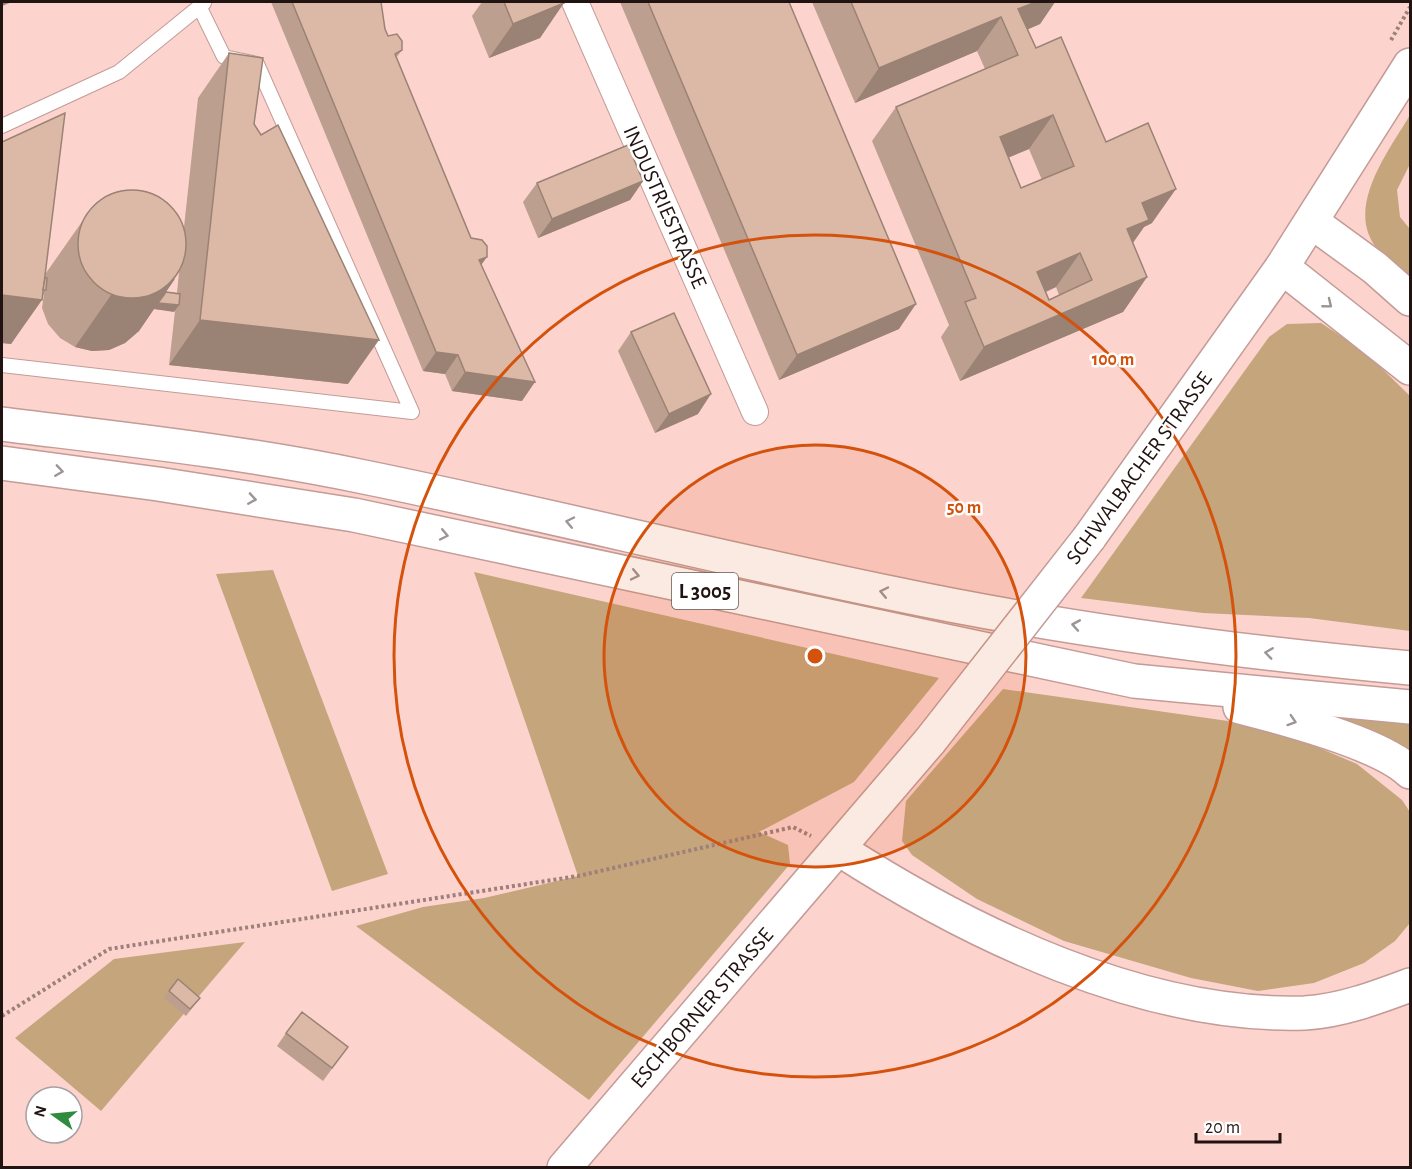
<svg xmlns="http://www.w3.org/2000/svg" width="1412" height="1169" viewBox="0 0 1412 1169" font-family="'Alegreya Sans',sans-serif">
<style>
.green{fill:#c5a57c}
.lines{fill:none;stroke-linecap:round;stroke-linejoin:round}
.lane-casing{stroke:#c39b97;stroke-width:16}
.street-casing{stroke:#c39b97;stroke-width:28}
.secondary-casing{stroke:#c39b97;stroke-width:36}
.highway-casing{stroke:#c39b97;stroke-width:36}
.path{stroke:#9d807c;stroke-width:4;stroke-dasharray:3 3;stroke-linecap:butt}
.lane{stroke:#fff;stroke-width:14}
.street{stroke:#fff;stroke-width:26}
.secondary{stroke:#fff;stroke-width:33}
.highway{stroke:#fff;stroke-width:33}
.secondary-bridge-casing{stroke:#c39b97;stroke-width:36;stroke-linecap:butt}
.secondary-bridge{stroke:#fff;stroke-width:33}
.wall{fill:#bd9f8f;fill-rule:evenodd}
.shaded-wall{fill:#9a8274}
.building{fill:#dcb9a6;stroke:#9a8274;stroke-width:1.5;fill-rule:evenodd}
.oneway{stroke:#9b9594}
.ring{fill:none;stroke:#d4520c;stroke-width:3}
.labels{text-anchor:middle;dominant-baseline:central;stroke-width:5;stroke-linejoin:round;paint-order:stroke}
.shield{fill:#fff;stroke:#645a58;stroke-width:1.5}
.shield-label{font-size:21px;font-weight:bold;fill:#211311}
.street-label{font-size:22px;fill:#211311;stroke:#fff}
.centre{fill:#d4520c;stroke:#fff;stroke-width:3}
.ring-label{font-size:18px;text-anchor:middle;font-weight:bold;fill:#d4520c;stroke:#fff;stroke-width:5;stroke-linejoin:round;paint-order:stroke}
</style>
<rect width="100%" height="100%" fill="#fdd3ce"/>
<!-- green -->
<g class="green">
<path d="M1410,115V164L1397,190L1400,217L1410,229V278C1400,269 1388,261 1379,251C1342,210 1389,151 1410,115Z"/>
<polygon points="1321,323 1365,352 1410,396 1410,631 1309,618 1203,613 1081,598 1269,337 1287,324"/>
<polygon points="273,570 388,874 332,891 216,574"/>
<polygon points="474,572 939,678 854,782 759,832 788,845 790,864 589,1100 356,926 423,907 484,898 578,876"/>
<polygon points="1003,689 1270,727 1357,764 1402,800 1410,812 1410,923 1395,941 1364,963 1314,983 1258,991 1191,978 1064,941 977,899 912,855 902,841 906,801"/>
<polygon points="1297,711 1410,723 1410,752"/>
<polygon points="245,942 101,1111 15,1038 114,959"/>
</g>
<g class="lines">
<!-- lane casing -->
<g class="lane-casing">
<g id="lane">
<polyline points="2,126 119,72 204,3"/>
<polyline points="2,365 412,412 257,64 224,57 200,8"/>
</g>
</g>
<!-- street casing -->
<g class="street-casing">
<polyline id="street" points="575,2 755,412"/>
</g>
<!-- secondary casing -->
<g class="secondary-casing">
<g id="secondary">
<polyline points="1089,538 1282,267 1410,65"/>
<polyline points="564,1168 930,741"/>
</g>
</g>
<!-- highway casing -->
<g class="highway-casing">
<g id="highway">
<polyline points="1312,222 1375,268 1410,299"/>
<polyline points="1282,267 1410,368"/>
<path d="M2,424C123,439 245,452 364,477C541,513 715,557 891,593C1062,629 1237,652 1410,668"/>
<polyline points="2,463 158,484 354,515 1134,681 1410,707"/>
<path d="M1240,707C1283,718 1380,743 1410,772"/>
<path d="M839,849C971,934 1144,1018 1305,1013C1341,1011 1378,997 1410,985"/>
</g>
</g>
<!-- path -->
<g class="path">
<polyline points="1391,40 1410,7"/>
<polyline points="2,1016 109,949 578,876 793,827 811,836"/>
</g>
<!-- lane -->
<use href="#lane" class="lane"/>
<!-- street -->
<use href="#street" class="street"/>
<!-- secondary -->
<use href="#secondary" class="secondary"/>
<!-- highway -->
<use href="#highway" class="highway"/>
<!-- secondary-bridge casing -->
<g class="secondary-bridge-casing">
<polyline id="secondary-bridge" points="930,741 1089,538"/>
</g>
<!-- secondary-bridge -->
<use href="#secondary-bridge" class="secondary-bridge"/>
</g>
<!-- wall -->
<g class="wall">
<polygon points="271,2 381,2 385,29 388,36 402,50 396,58 481,265 522,401 452,391 445,374 423,371"/>
<polygon points="482,2 563,2 540,38 489,58 472,16"/>
<polygon points="620,2 789,2 899,329 779,380"/>
<path d="M812,2H1055L1040,24L1028,29L1036,48L1106,142L1152,223L1144,227L1133,243L1147,277L1123,312L960,381L941,337L949,325L872,141L896,107L985,69L977,51L855,103ZM1029,149L1042,180L1021,188L1008,158ZM1056,287L1059,295L1049,300L1046,292Z"/>
<path d="M229,53L348,384L169,365L175,311L154,309L139,331L125,343L109,350L92,351L75,347L60,338L48,324L42,308L44,294L11,344L2,343V142L45,278L46,273L93,206L184,227L198,98ZM179,272L177,293L166,292Z"/>
<polygon points="643,181 630,200 538,238 523,202 537,183"/>
<polygon points="631,332 698,414 655,433 618,351"/>
<polygon points="169,991 200,998 186,1016 164,998"/>
<polygon points="286,1033 348,1047 323,1081 277,1046"/>
</g>
<!-- shaded-wall -->
<g class="shaded-wall">
<polygon points="2,2 12,2 2,6"/>
<polygon points="1036,2 1055,2 1040,24 1010,37 1018,9"/>
<polygon points="564,3 540,38 489,58 513,24"/>
<polygon points="1001,17 977,51 855,103 879,68"/>
<polygon points="1053,115 1029,149 975,171 1000,137"/>
<polygon points="643,181 630,200 538,238 552,219"/>
<polygon points="1176,189 1152,223 1144,227 1124,255 1103,264 1142,203"/>
<polygon points="1080,253 1056,287 1013,306 1037,272"/>
<polygon points="487,257 473,276 479,260"/>
<polygon points="1147,277 1123,312 960,381 984,347"/>
<polygon points="175,279 158,303 179,305 174,312 154,309 139,331 125,343 109,350 92,351 75,347 111,295"/>
<polygon points="2,295 42,300 11,344 2,343"/>
<polygon points="916,304 899,329 779,380 797,355"/>
<polygon points="200,320 379,340 348,384 169,365"/>
<polygon points="436,352 458,355 445,374 423,371"/>
<polygon points="465,372 535,382 522,401 452,391"/>
<polygon points="711,394 698,414 655,433 669,414"/>
</g>
<!-- building -->
<g class="building">
<polygon points="292,2 381,2 385,29 388,36 397,34 402,41 402,50 395,54 471,238 482,240 487,246 487,257 479,260 535,382 465,372 458,355 436,352"/>
<polygon points="504,2 563,2 564,3 513,24"/>
<polygon points="648,2 789,2 916,304 797,355"/>
<path d="M851,2H1036L1018,9L1036,48L1061,37L1106,142L1148,123L1176,189L1142,203L1149,220L1127,229L1147,277L984,347L965,302L976,298L896,107L1018,55L1001,17L879,68ZM1053,115L1074,166L1021,188L1000,137ZM1080,253L1092,280L1049,300L1037,272Z"/>
<polygon points="229,53 263,58 254,124 261,135 278,125 379,340 200,320"/>
<polygon points="65,113 42,300 2,295 2,142"/>
<polygon points="628,145 643,181 552,219 537,183"/>
<circle cx="132" cy="244" r="54"/>
<polygon points="45,278 47,278 46,290 43,290"/>
<polygon points="166,292 180,294 179,305 158,303"/>
<polygon points="674,313 711,394 669,414 631,332"/>
<polygon points="178,979 200,998 190,1009 169,991"/>
<polygon points="302,1012 348,1047 332,1068 286,1033"/>
</g>
<!-- one-way arrows -->
<defs><path id="oneway-chevron" d="M-2-3.5L2.5 0L-2 3.5" fill="none" stroke-width="1.6" stroke-linecap="round" stroke-linejoin="round" transform="scale(1.5)"/></defs>
<g class="oneway">
<use href="#oneway-chevron" transform="translate(1328 304) rotate(39)"/>
<use href="#oneway-chevron" transform="translate(59 471) rotate(8)"/>
<use href="#oneway-chevron" transform="translate(252 499) rotate(9)"/>
<use href="#oneway-chevron" transform="translate(570 522) rotate(-168)"/>
<use href="#oneway-chevron" transform="translate(444 535) rotate(12)"/>
<use href="#oneway-chevron" transform="translate(635 575) rotate(12)"/>
<use href="#oneway-chevron" transform="translate(884 592) rotate(-168)"/>
<use href="#oneway-chevron" transform="translate(1076 625) rotate(-170)"/>
<use href="#oneway-chevron" transform="translate(1269 653) rotate(-172)"/>
<use href="#oneway-chevron" transform="translate(1292 721) rotate(18)"/>
</g>
<!-- distance rings -->
<circle cx="815" cy="656" r="211" fill="#d4520c" fill-opacity=".12"/>
<g class="ring">
<circle cx="815" cy="656" r="211"/>
<circle cx="815" cy="656" r="421"/>
</g>
<g class="labels">
<!-- shield labels -->
<rect class="shield" x="672" y="573" width="66" height="36" rx="4.5"/>
<g class="shield-label">
<text x="705" y="591">L 3005</text>
</g>
<!-- street labels -->
<g class="street-label">
<text transform="translate(665 207) rotate(66)">INDUSTRIESTRASSE</text>
<text transform="translate(1139 468) rotate(-54)">SCHWALBACHER STRASSE</text>
<text transform="translate(702 1008) rotate(-49)">ESCHBORNER STRASSE</text>
</g>
</g>
<circle cx="815" cy="656" r="9" class="centre"/>
<g class="ring-label">
<text x="1113" y="365">100 m</text>
<text x="964" y="513">50 m</text>
</g>
<!-- border -->
<rect width="1412" height="1169" fill="none" stroke="#211311" stroke-width="6"/>
<!-- north arrow -->
<g transform="translate(54 1115) rotate(285)"><circle r="28" fill="#ffffff" stroke="#a6a1a0" stroke-width="1.5"/>
<path d="M0-4.5L10 22L0 15L-10 22Z" fill="#2f8c3e"/>
<text y="-9" font-size="16" font-weight="bold" text-anchor="middle" fill="#211311">N</text>
</g>
<!-- scale -->
<path d="M1196 1133v9h84v-9" fill="none" stroke="#211311" stroke-width="3"/>
<text x="1205" y="1133" font-size="18" fill="#211311" stroke="#ffffff" stroke-width="4.5" paint-order="stroke">20 m</text>
</svg>
